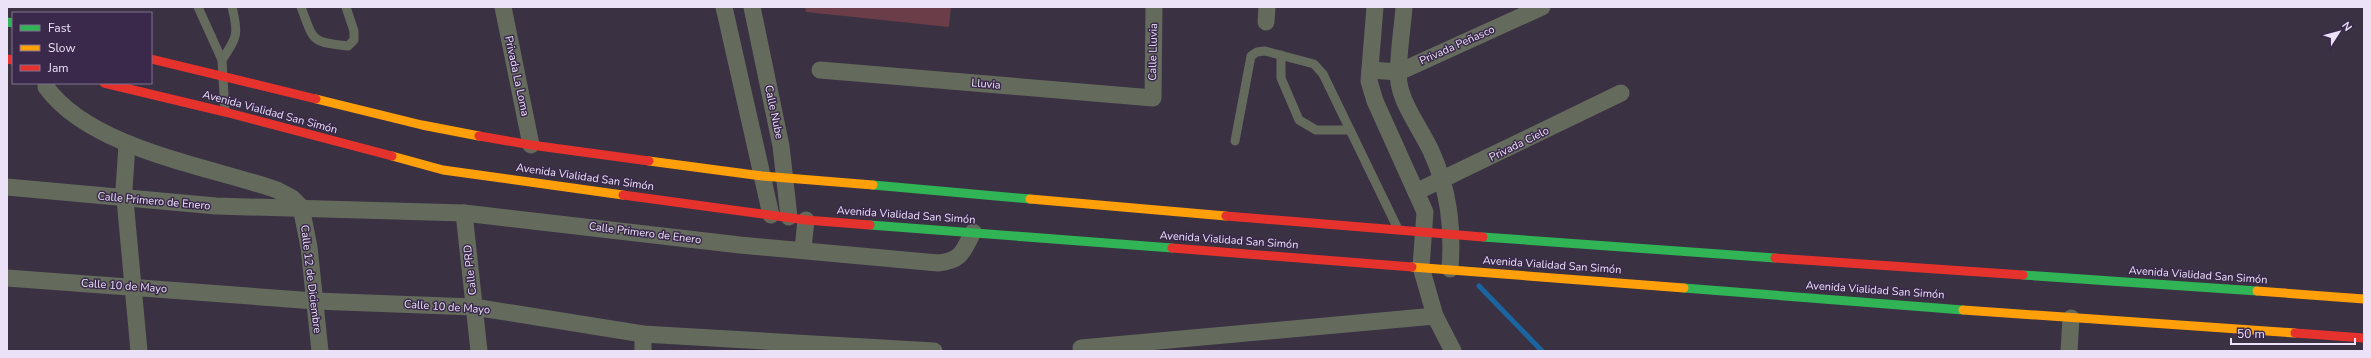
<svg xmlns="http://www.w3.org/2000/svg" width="2371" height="358" viewBox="0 0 2371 358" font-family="'Nunito Sans',sans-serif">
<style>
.green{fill:#6b3d49}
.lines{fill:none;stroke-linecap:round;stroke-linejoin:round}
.stream{stroke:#1a659f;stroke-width:5}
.lane{stroke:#646a5c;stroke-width:9}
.street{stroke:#646a5c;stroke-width:17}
.fast{stroke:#30b455;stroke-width:9}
.slow{stroke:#ff9f0a;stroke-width:9}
.jam{stroke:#e5322d;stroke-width:9}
.labels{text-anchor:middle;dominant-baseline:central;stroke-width:3;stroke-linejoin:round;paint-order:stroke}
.street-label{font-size:11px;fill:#ece2f8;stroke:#3a294b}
</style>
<rect width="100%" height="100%" fill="#3a3143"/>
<!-- green -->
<polygon class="green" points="805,7 951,7 949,27 806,12"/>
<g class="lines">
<!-- stream -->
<polyline class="stream" points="1479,286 1542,351"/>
<!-- lane -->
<g class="lane">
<polyline points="198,7 222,60 225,112"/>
<path d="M301,7C314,41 310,42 348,46L354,40V31L346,7"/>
<polyline points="1281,55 1281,78 1299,120 1316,130 1350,130"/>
<path d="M222,60C237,37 239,35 232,7"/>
<polyline points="1235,141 1251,56 1257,52 1265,51 1314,64 1323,74 1398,229"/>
</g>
<!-- street -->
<g class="street">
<polyline points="503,7 531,145"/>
<polyline points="724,7 771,215"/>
<polyline points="752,7 781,146 789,217"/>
<polyline points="1375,7 1369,81 1375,101 1425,212 1421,267 1435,316 1453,351"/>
<path d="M1404,7C1403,25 1396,67 1399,83C1403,107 1421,129 1431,151C1449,190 1453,227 1450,269"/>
<polyline points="1266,22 1267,7"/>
<polyline points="820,70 1153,98 1154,7"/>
<polyline points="1370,70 1399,72 1542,7"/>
<path d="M47,83L46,87C91,149 208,166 277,190L292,198L301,207"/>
<polyline points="127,145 124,189 139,351"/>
<path d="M7,187L216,206L464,213L740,245L938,263C962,261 963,251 973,232"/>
<polyline points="1416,192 1621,93"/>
<polyline points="301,207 309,247 320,351"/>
<polyline points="464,213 479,351"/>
<polyline points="803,249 806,220"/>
<polyline points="7,278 315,301 474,307 643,334 934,351"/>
<polyline points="643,334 643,351"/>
<polyline points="1081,348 1435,316"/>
<polyline points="2069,351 2071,318"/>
</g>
<!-- fast -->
<g class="fast">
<polyline points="7,22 13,23"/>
<polyline points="873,185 1030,199"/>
<polyline points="870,225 1172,248"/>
<polyline points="1483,237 1775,258"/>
<polyline points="2023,275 2257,291"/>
<polyline points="1684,288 1963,310"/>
</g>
<!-- slow -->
<g class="slow">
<polyline points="316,99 422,125 479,136"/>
<polyline points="392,156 443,170 623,195"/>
<polyline points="649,161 762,176 873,185"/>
<polyline points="1030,199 1226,216"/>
<polyline points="1412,267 1684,288"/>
<polyline points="2257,291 2364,299"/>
<polyline points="1963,310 2295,333"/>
</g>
<!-- jam -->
<g class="jam">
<polyline points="7,59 13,60"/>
<polyline points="151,59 316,99"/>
<polyline points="104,83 225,112 392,156"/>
<polyline points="479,136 531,145 649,161"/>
<polyline points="623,195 806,220 870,225"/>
<polyline points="1226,216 1483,237"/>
<polyline points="1172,248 1412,267"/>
<polyline points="1775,258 2023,275"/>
<polyline points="2295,333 2364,338"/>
</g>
</g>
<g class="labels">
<!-- street labels -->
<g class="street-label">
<text transform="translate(1457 45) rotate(-24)">Privada Peñasco</text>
<text transform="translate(1153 52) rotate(-89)">Calle Lluvia</text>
<text transform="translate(517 76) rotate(78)">Privada La Loma</text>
<text transform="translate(986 84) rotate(5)">Lluvia</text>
<text transform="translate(270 112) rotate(15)">Avenida Vialidad San Simón</text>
<text transform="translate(774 112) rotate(78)">Calle Nube</text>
<text transform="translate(1519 144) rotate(-26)">Privada Cielo</text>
<text transform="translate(585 177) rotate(8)">Avenida Vialidad San Simón</text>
<text transform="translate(154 201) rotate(5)">Calle Primero de Enero</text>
<text transform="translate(906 215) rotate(4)">Avenida Vialidad San Simón</text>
<text transform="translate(645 233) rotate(7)">Calle Primero de Enero</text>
<text transform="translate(1229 240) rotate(4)">Avenida Vialidad San Simón</text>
<text transform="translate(1552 265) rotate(4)">Avenida Vialidad San Simón</text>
<text transform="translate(470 270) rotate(-96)">Calle PRD</text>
<text transform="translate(2198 275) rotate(4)">Avenida Vialidad San Simón</text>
<text transform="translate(311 279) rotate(83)">Calle 12 de Diciembre</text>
<text transform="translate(124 286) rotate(4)">Calle 10 de Mayo</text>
<text transform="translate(1875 290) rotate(4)">Avenida Vialidad San Simón</text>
<text transform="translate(447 307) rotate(4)">Calle 10 de Mayo</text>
</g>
</g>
<!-- border -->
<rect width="2371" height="358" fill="none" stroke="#ece2f8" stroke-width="16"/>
<!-- legend -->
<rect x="12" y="12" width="140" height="72" fill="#3a294b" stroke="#817390"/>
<rect x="20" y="25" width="20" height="6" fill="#30b455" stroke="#817390"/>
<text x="48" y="32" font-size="12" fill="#ece2f8">Fast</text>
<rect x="20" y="45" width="20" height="6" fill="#ff9f0a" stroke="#817390"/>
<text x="48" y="52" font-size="12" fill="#ece2f8">Slow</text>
<rect x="20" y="65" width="20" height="6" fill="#e5322d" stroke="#817390"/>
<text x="48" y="72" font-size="12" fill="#ece2f8">Jam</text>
<!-- north arrow -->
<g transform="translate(2339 32) rotate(54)" stroke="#3a294b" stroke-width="3" paint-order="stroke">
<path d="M0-3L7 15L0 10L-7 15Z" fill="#ece2f8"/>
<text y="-6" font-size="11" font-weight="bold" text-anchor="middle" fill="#ece2f8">N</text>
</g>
<!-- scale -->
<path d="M2231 338v6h124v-6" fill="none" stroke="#ece2f8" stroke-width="2"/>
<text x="2237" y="338" font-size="12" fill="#ece2f8" stroke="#3a294b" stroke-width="3" paint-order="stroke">50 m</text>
</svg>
